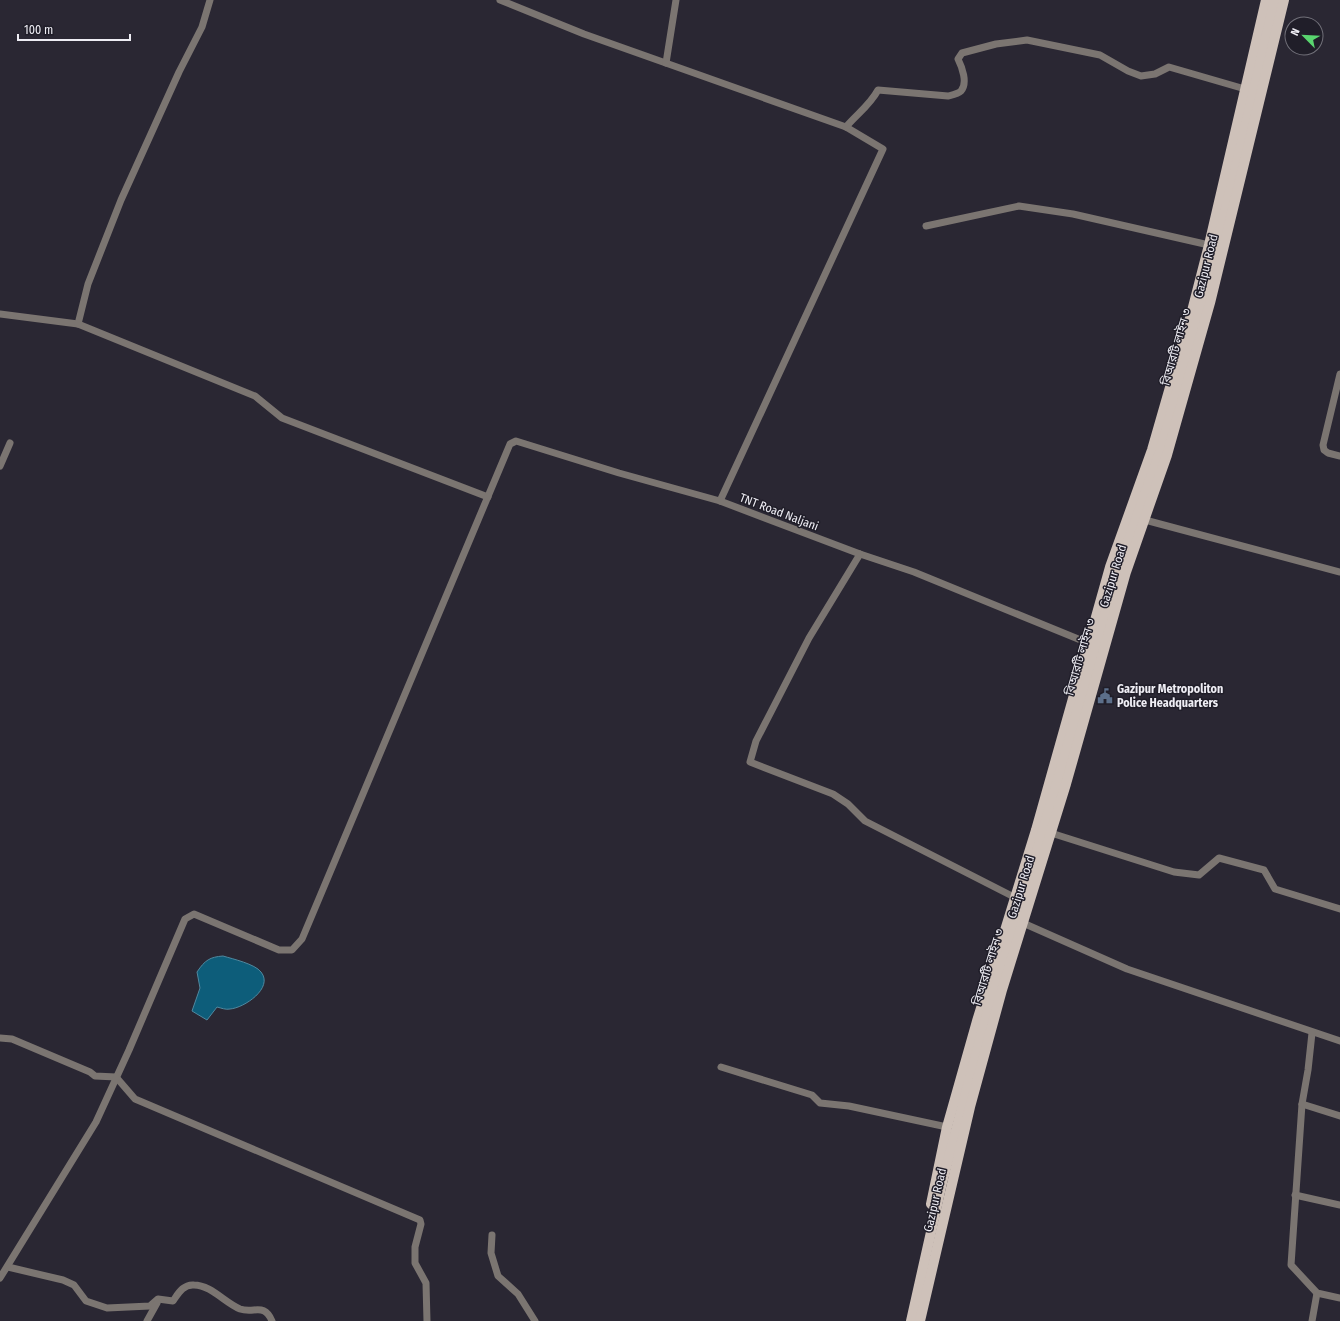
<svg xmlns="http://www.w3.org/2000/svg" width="1340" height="1321" viewBox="0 0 1340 1321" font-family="'Fira Sans Condensed','Noto Sans Bengali',sans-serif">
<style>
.water{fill:#0d5d7a;stroke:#50889f}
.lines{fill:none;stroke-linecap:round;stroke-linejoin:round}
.minor{stroke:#7b7571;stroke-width:7}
.primary{stroke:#cec1b9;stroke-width:10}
.labels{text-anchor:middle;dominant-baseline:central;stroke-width:3;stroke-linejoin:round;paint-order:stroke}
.street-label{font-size:12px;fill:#eeedf4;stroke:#201e29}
.poi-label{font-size:12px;font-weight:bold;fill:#eeedf4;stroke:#201e29;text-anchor:start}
</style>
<rect width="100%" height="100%" fill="#2a2733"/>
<!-- water -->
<path class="water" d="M223,956C233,959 255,964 261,972C274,988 244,1008 230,1009C226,1010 221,1008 217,1007L207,1020L192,1011L200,988L197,972C205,960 210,957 223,956Z"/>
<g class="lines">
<!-- minor -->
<g class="minor">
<polyline points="500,0 584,34 846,127 883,149 720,501"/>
<polyline points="666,63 676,0"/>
<path d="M846,127C857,114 870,105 878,90L948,96C952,95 958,94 961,91C968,83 962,67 958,59L962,53L996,44L1027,40L1100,55L1128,71L1141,76L1155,74L1169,67L1245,89"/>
<polyline points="926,226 1019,206 1073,214 1209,245"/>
<polyline points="0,314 78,324 255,396 282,418 488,497"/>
<polyline points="78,324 88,284 121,200 179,72 202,27 210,0"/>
<polyline points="1340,374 1323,445 1324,450 1328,453 1340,456"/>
<polyline points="0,466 10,443"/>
<polyline points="1145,520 1340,572"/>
<polyline points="860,554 809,638 756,741 750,762 833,794 848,804 865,821 1016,898"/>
<polyline points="1051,833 1174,872 1199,875 1219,858 1264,870 1275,889 1340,909"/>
<polyline points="1023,923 1127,969 1340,1041"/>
<polyline points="1312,1033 1308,1070 1302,1104 1291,1265 1317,1293 1340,1298"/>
<polyline points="0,1038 12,1039 90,1072 95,1076 116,1077 135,1099 420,1220 421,1224 415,1247 415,1263 426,1283 427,1321"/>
<polyline points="721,1067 812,1095 820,1103 849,1106 947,1127"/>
<polyline points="1302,1104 1340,1116"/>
<polyline points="1295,1195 1340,1205"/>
<polyline points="492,1235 491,1253 498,1276 518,1294 535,1321"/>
<path d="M8,1267L63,1280L74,1285L86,1301L107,1308L150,1306L158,1299L173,1301C178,1294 183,1284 194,1285C211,1285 225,1303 240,1309C254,1314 264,1302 272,1321"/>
<polyline points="0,1278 96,1122 129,1050 185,919 194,914 279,950 292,950 302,939 510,444 516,441 619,473 720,501 860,554 914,572 1088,643"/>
<polyline points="147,1321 157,1303"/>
<polyline points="1312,1321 1317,1293"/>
</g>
<!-- primary -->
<g class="primary">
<polyline points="931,1204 947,1127 977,1021 1036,830 1110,567 1152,450 1192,311 1209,245 1266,0"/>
<polyline points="911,1321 942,1183 985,1021 1041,838 1118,570 1160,452 1202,302 1230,192 1275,0"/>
<polyline points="920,1321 970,1107 1002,990 1066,784 1126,572 1167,455 1210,303 1284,0"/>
</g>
</g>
<!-- icons -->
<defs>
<g id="civic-bare" transform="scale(1.2)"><path d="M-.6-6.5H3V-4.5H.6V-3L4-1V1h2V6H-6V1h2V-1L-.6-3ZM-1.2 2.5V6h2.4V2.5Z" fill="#5c6f8a" stroke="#201e29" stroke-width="2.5" paint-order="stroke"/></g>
</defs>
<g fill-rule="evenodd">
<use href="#civic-bare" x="1105" y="696"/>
</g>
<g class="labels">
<!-- street labels -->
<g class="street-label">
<text transform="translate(1206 266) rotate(-76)">Gazipur Road</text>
<text transform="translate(1176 347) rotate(-74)">বিআরটি লাইন ৩</text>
<text transform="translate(779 512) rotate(21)">TNT Road Naljani</text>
<text transform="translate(1113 576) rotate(-73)">Gazipur Road</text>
<text transform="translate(1080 657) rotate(-74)">বিআরটি লাইন ৩</text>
<text transform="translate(1021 887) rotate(-73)">Gazipur Road</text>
<text transform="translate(988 967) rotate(-73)">বিআরটি লাইন ৩</text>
<text transform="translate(935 1200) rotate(-77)">Gazipur Road</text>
</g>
<!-- poi labels -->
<g class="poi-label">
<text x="1117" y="689">Gazipur Metropoliton<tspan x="1117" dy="14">Police Headquarters</tspan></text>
</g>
</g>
<!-- north arrow -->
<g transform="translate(1304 36) rotate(294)"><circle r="19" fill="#201e29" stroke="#72717a"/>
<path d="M0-3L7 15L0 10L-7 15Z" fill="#59d56f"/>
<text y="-6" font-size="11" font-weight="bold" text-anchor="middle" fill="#eeedf4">N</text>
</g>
<!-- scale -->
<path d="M18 34v6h112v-6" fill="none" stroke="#eeedf4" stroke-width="2"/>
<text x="24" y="34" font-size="12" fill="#eeedf4" stroke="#201e29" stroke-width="3" paint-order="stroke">100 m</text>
</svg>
